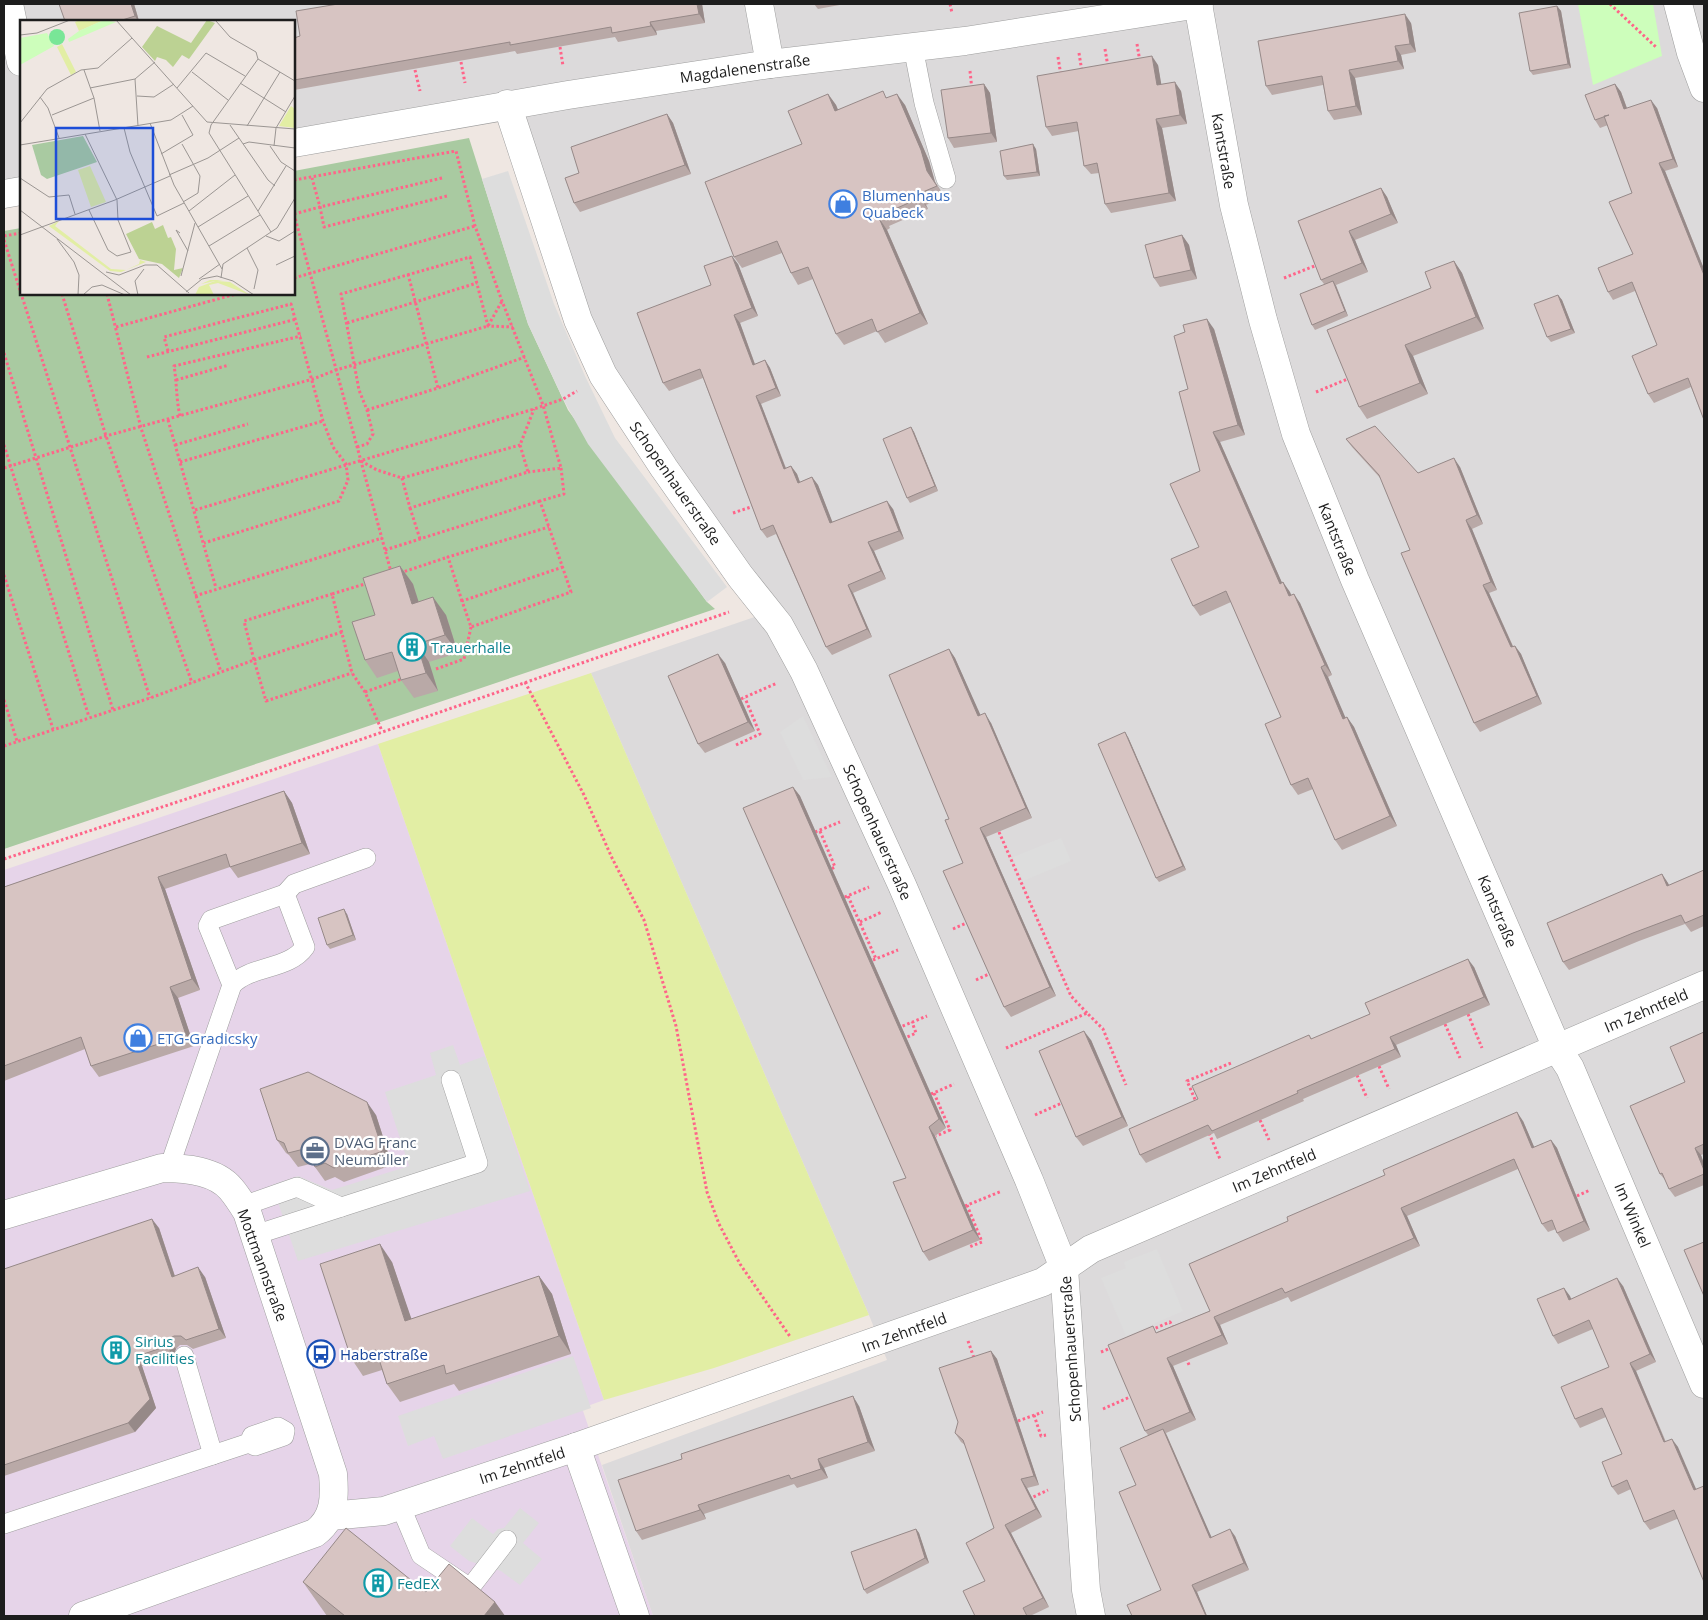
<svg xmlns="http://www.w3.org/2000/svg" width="1708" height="1620" viewBox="0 0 1708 1620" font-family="'Open Sans',sans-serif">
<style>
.residential{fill:#dcdadb}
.industrial{fill:#e6d4e9}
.grass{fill:#e2eea4}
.cemetery{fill:#a9caa1}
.park{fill:#cdfebb}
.parking{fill:#ddd}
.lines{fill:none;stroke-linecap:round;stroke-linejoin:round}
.lane-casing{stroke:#9e9e9e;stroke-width:20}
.street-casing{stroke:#9e9e9e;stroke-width:29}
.path{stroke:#ff6489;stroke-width:3;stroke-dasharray:2.5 2.5;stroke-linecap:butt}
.lane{stroke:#fff;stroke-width:19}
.street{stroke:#fff;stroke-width:28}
.wall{fill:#b9a9a7}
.shaded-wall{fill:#968988}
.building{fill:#d7c4c2;stroke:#968988}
.labels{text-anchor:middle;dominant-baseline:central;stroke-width:4.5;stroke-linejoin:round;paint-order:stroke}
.street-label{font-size:15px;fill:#1d1d1d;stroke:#fff}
.shop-label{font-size:15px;fill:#366cbe;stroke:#fff;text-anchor:start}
.culture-label{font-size:15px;fill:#0d838f;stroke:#fff;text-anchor:start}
.service-label{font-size:15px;fill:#4e5e75;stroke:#fff;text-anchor:start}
.transit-label{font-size:15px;fill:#164399;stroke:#fff;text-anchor:start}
.inset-road{fill:none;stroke:#9b9693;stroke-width:1}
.view{fill:#1d4ed8;fill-opacity:0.15;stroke:#1d4ed8;stroke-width:2.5}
.inset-edge{fill:none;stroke:#1d1d1d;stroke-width:2.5}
</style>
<rect width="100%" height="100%" fill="#efe7e2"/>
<!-- residential -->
<polygon class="residential" points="4,4 1704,4 1704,1616 653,1616 602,1465 887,1360 869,1315 591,673 766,613 604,389 505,109 294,145 294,21 21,21 21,193 4,196"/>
<!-- industrial -->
<polygon class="industrial" points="378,744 604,1400 582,1408 653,1616 4,1616 4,870"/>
<!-- grass -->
<polygon class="grass" points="591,673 869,1315 714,1368 604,1400 378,744"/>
<!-- cemetery -->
<polygon class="cemetery" points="469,138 528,324 568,410 707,602 715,609 4,849 4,231 21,228 21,294 294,294 294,171"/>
<!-- park -->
<polygon class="park" points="1578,4 1653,4 1662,56 1593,85"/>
<!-- parking -->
<g class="parking">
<polygon points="508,171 554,304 585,376 615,438 727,587 707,602 588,444 563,399 528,324 482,179"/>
<polygon points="803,716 832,777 803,780 780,732"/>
<polygon points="1061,838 1071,861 1023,881 1013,857"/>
<polygon points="453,1045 460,1065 485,1056 530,1191 298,1261 272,1185 298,1176 332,1190 409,1166 385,1092 436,1075 430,1053"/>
<polygon points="1157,1249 1183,1311 1126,1336 1101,1278 1126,1268 1124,1262"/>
<polygon points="573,1356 591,1408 443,1459 434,1436 408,1446 398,1416"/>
<polygon points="520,1508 539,1523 523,1543 542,1559 520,1585 501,1571 469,1561 450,1546 472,1518 493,1534 498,1529 504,1528"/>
</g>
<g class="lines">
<!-- lane casing -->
<g class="lane-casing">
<g id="lane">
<polyline points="913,47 924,103 946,179"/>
<polyline points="232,985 208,926 211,920 285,894"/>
<path d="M169,1168L232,985C251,965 289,970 305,947L285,894L294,884L366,858"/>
<polyline points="243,1206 297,1187 341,1207"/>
<polyline points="255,1235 478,1163 451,1080"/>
<polyline points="184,1356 213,1455"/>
<polygon points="278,1427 285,1431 284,1436 255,1446 249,1443 252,1436"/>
<polyline points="400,1505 421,1555 470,1588 507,1540"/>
<polyline points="4,1524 249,1443"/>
</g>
</g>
<!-- street casing -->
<g class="street-casing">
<g id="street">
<polyline points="9,4 21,62"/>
<polyline points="759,4 770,64"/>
<polyline points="1198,4 1234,205 1263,320 1296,434 1355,580 1557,1048 1570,1068 1704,1384"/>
<polyline points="1678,4 1691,53 1704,88"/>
<polyline points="507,104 578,320 603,375 664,468 740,576 779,625 804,671 902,885 1029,1180 1064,1268 1086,1590 1091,1616"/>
<polyline points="294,143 568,95 770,64 965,41 1199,4"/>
<polyline points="4,194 21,191"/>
<path d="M4,1215L162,1168C185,1168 215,1170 231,1189C237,1196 242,1204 247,1212L333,1474C335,1497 335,1518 315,1533L83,1616"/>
<polyline points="576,1447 635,1616"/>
<polyline points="330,1516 384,1511 576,1447 1043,1282 1091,1249 1704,985"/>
</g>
</g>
<!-- path -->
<g class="path">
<polyline points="950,4 952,13"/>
<polyline points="1610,4 1657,48"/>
<polyline points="1137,44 1140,62"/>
<polyline points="560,47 563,66"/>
<polyline points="1105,49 1108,67"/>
<polyline points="1079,53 1082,72"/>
<polyline points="1058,57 1061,76"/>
<polyline points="461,62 465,83"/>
<polyline points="415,70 420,91"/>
<polyline points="970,71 972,90"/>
<polyline points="442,178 320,207 324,227 447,196"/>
<polyline points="294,180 456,151 475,226 502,301 543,405 561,468 528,472"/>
<polyline points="294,214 391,572"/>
<polyline points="294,214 320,207 312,178"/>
<polyline points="4,236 21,233"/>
<polyline points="4,240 150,698"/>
<polyline points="408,274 438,388"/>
<polyline points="294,278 475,226"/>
<polyline points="1284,278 1317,265"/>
<polyline points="62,294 106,436 192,683"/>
<polyline points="107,294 141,428 221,672"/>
<polyline points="347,323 477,283"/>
<polyline points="116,327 236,294"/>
<polyline points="168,351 164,337 291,304 323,421 333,447 346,464 348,480 339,501 204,543"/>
<polyline points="4,353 113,710"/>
<polyline points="147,357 297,319"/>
<polyline points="176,380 229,365"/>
<polyline points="1316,392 1350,378"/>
<polyline points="367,410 438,388 525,357"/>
<path d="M180,416C176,399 177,383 174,366L301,336"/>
<polyline points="168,420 216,588"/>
<polyline points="4,445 89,717"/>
<polyline points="175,445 248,424"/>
<polyline points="357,447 367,444 373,434 367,410 359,390 341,294 470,257 488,326 513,327"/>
<polyline points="361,461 377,470 402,478 520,445"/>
<polyline points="180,462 323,421"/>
<polyline points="4,468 106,436 313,379 336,370 488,326 502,301"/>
<polyline points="561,468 564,494 540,501 571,592 471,627 462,601 563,567"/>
<polyline points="402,478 410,508 528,472 520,445 534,409"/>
<polyline points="410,508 420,539"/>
<polyline points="195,510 534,409 563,399 577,391"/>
<polyline points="733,513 754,506"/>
<polyline points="385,550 540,501"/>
<polyline points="400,573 448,557"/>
<polyline points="4,575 53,729"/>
<polyline points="368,583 332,594 352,673 365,692 382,731"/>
<polyline points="195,596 382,538"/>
<polyline points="462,601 448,557 549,527"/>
<polyline points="342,632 254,660 266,701 352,673"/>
<polyline points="436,669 464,659 471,627"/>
<polyline points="525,682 584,795 612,858 644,920 676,1026 707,1192 719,1224 740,1264 791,1338"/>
<polyline points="365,692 402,679"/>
<polyline points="741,699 777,683"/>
<polyline points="4,700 17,741"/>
<polyline points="736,745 760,734 745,698"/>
<polyline points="4,746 150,698 254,660 244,621 332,594"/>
<polyline points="820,831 835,867 829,870"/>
<polyline points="815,832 840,822"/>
<polyline points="999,832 1071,996 1087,1013"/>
<polyline points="4,859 241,781 729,612"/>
<polyline points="848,896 876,959"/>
<polyline points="840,899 869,887"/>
<polyline points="860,922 882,912"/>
<polyline points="953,929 969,922"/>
<polyline points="873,960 898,950"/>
<polyline points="976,980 991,973"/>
<polyline points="1468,1014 1482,1048"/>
<polyline points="1445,1024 1460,1058"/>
<polyline points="898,1028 927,1016"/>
<polyline points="903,1039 916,1033 912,1022"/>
<polyline points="1006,1048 1087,1013 1103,1029 1126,1085"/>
<polyline points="1379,1066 1389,1089"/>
<polyline points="1357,1075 1367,1098"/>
<polyline points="934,1093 950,1130 936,1136"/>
<polyline points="931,1094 954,1084"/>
<polyline points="1197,1104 1187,1081 1231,1063"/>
<polyline points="1035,1115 1064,1102"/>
<polyline points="1260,1120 1269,1140"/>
<polyline points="1209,1133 1220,1159"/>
<polyline points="1577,1196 1590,1190"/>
<polyline points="967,1205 982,1242 969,1247"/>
<polyline points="965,1206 1002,1191"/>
<polyline points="1151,1330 1170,1322 1174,1329"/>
<polyline points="968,1341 974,1358"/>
<polyline points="1101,1352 1113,1347"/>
<polyline points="1186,1358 1190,1367"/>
<polyline points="1103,1409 1132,1396"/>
<polyline points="1034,1415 1041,1436 1046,1435"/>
<polyline points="1018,1421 1043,1412"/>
<polyline points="1029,1499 1048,1490"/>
</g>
<!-- lane -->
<use href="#lane" class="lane"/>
<!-- street -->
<use href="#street" class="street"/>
</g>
<!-- wall -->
<g class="wall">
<polygon points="134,4 139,21 65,21"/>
<polygon points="338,4 702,4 705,23 656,31 657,35 618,42 615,37 517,54 515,51 294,90 294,38 300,36"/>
<polygon points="814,4 845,4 818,9"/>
<polygon points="1557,6 1561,11 1571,68 1533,75 1530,71"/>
<polygon points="1411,23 1416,52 1401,55 1404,69 1355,78 1362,115 1334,120 1328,111 1323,85 1272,95 1266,86"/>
<polygon points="1158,65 1161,85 1181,91 1187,124 1162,128 1176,201 1111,213 1105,204 1099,173 1091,174 1084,166 1079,131 1052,136 1046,127"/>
<polygon points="984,84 990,93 997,142 954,148 948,138"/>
<polygon points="1615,84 1621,92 1627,108 1657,108 1678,167 1665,171 1704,269 1704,420 1691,387 1654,403 1648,394 1657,345 1635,291 1613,300 1608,292 1633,254 1632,193 1608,125 1600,128 1595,120"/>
<polygon points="828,94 836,105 838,110 888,97 905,105 929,161 935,182 945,197 926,205 928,209 889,226 890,228 887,230 928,324 885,343 877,331 844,345 836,334 813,279 798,285 791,273 782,253 742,268 734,257 802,144"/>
<polygon points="667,114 673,123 691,174 580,212 574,203"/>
<polygon points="1036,149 1040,176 1007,180 1004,176"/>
<polygon points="1381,188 1387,197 1398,223 1355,240 1368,272 1336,285 1348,316 1315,330 1312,325 1324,284 1321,280 1298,221"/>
<polygon points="1182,235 1189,245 1197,279 1160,287 1154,278"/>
<polygon points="1454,261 1462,273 1484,329 1413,356 1428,394 1367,419 1359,407 1431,288"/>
<polygon points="738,264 758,316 740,323 755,364 765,360 770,368 781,396 761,404 786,468 791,466 797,474 800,482 812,477 818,485 832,522 893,509 904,539 874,551 886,579 853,593 872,637 832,655 826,647 776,534 767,538 761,530 703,378 669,391 663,383 711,285"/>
<polygon points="1558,295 1562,300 1575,333 1551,342 1547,337"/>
<polygon points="1214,329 1245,435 1220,442 1282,583 1283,582 1291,595 1300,603 1332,675 1328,677 1345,718 1347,717 1354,727 1397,826 1342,850 1335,840 1313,789 1298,795 1291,785 1281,717 1231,602 1200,616 1193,606 1199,547 1200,471 1188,389"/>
<polygon points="911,427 914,432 938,491 910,503 907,498"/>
<polygon points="1346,439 1418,473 1460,467 1483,524 1472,529 1497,590 1489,593 1513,646 1515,646 1521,654 1542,704 1480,732 1474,723 1410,550 1381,479 1352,447"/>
<polygon points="400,566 413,584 418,602 446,615 458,653 429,662 438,691 414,698 401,680 398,671 377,678 365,660 375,615"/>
<polygon points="949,649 955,658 980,715 991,723 1032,818 986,837 1056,996 1011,1017 1004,1007 963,863 949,819"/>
<polygon points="725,663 755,731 705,753 698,744"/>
<polygon points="1128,737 1186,870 1159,882 1156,878"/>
<polygon points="793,787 800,796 946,1128 935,1136 980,1240 929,1261 923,1252 906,1178"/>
<polygon points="284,791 292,803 310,854 238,878 230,867 165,889 200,990 178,998 194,1046 99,1077 91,1066 85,1049 4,1081 4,887"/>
<polygon points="1704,870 1704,926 1691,932 1685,924 1639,941 1569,970 1563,962 1662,874 1669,885"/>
<polygon points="347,914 356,940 330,949 327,945"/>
<polygon points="1474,967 1490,1005 1396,1045 1401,1057 1303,1099 1304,1101 1217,1139 1214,1133 1146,1163 1140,1155 1198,1099 1309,1035 1312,1039 1370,1014"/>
<polygon points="1704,1032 1704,1154 1701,1155 1704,1164 1704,1185 1675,1197 1669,1189 1666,1181 1660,1174 1685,1082"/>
<polygon points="1091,1040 1128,1126 1083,1146 1076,1137"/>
<polygon points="376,1115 392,1165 344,1182 335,1177 325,1181 315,1167 314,1163 298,1167 289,1155 286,1153 277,1140"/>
<polygon points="1523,1121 1534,1147 1551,1140 1557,1148 1590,1230 1563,1242 1557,1233 1556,1229 1548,1232 1542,1224 1518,1169 1407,1216 1420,1246 1291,1302 1288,1297 1220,1325 1228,1344 1173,1366 1196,1420 1166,1433 1211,1537 1235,1536 1249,1570 1197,1592 1207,1616 1132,1616 1161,1590 1136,1485 1148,1435 1145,1431 1157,1332 1210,1311"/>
<polygon points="159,1228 175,1276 205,1277 226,1338 193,1349 187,1345 180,1345 176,1349 173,1356 142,1366 156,1408 135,1432 4,1476 4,1269"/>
<polygon points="392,1262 411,1319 539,1276 552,1294 571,1354 459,1391 454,1384 400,1402 387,1384 382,1370 363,1376 351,1358"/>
<polygon points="1623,1286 1656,1362 1636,1371 1666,1442 1678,1447 1677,1519 1650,1530 1644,1522 1631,1489 1618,1495 1612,1487 1622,1454 1606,1417 1580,1428 1575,1419 1609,1367 1593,1329 1558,1344 1553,1336 1564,1288 1571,1299"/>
<polygon points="991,1351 997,1359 1039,1485 1027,1488 1042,1517 1011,1533 1049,1607 1030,1616 975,1616 985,1581 994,1528 965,1445 961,1442 955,1433"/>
<polygon points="859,1406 875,1451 824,1468 828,1478 797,1488 794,1484 704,1514 706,1519 642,1540 636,1531"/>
<polygon points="916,1529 919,1533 929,1563 867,1594 864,1590"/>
<polygon points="303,1582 426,1592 495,1602 505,1616 327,1616"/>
</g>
<!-- shaded-wall -->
<g class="shaded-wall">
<polygon points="131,4 134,4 139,21 138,21 135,16"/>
<polygon points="697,4 702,4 705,23 699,14"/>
<polygon points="1557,6 1561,11 1571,68 1568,64"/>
<polygon points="1405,14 1411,23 1416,52 1410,44"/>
<polygon points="650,22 656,31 657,35 651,26"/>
<polygon points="1395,46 1401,55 1404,69 1398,61"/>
<polygon points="1152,56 1158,65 1163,94 1157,85"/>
<polygon points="1349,70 1355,78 1362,115 1356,106"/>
<polygon points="1175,82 1181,91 1187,124 1180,115"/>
<polygon points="984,84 990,93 997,142 991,133"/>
<polygon points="1615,84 1621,92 1630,117 1624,109"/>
<polygon points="828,94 836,105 843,122 835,111"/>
<polygon points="897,94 905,105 929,161 935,182 945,197 927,171"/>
<polygon points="1651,100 1657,108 1678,167 1673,159"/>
<polygon points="667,114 673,123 691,174 685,165"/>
<polygon points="1156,119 1162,128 1176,201 1169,193"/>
<polygon points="1033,144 1036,149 1040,176 1037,172"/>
<polygon points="1659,163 1665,171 1704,269 1704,275"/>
<polygon points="1381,188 1387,197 1398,223 1391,214"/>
<polygon points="918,194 926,205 928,209 920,198"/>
<polygon points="879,218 887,230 928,324 920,313"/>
<polygon points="1349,231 1355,240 1368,272 1362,263"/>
<polygon points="1182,235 1189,245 1197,279 1191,270"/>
<polygon points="732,256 738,264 758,316 752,308"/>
<polygon points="1454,261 1462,273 1484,329 1476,317"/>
<polygon points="1333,281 1336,286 1348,316 1345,311"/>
<polygon points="1558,295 1562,300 1575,333 1571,329"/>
<polygon points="734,315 740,323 758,373 753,365"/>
<polygon points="1207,319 1214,329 1245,435 1238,425"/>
<polygon points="1405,345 1413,356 1428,394 1420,383"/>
<polygon points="765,360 770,368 781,396 776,388"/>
<polygon points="756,396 761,404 789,477 784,469"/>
<polygon points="911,427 914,432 938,491 935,486"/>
<polygon points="1213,432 1220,442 1287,594 1280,584"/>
<polygon points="1454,458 1460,467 1483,524 1477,515"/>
<polygon points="791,466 797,474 803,491 798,483"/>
<polygon points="812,477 818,485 836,531 830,523"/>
<polygon points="887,501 893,509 904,539 899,531"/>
<polygon points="1466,520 1472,529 1497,590 1491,582"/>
<polygon points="868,542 874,551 886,579 881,571"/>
<polygon points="400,566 413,584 425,622 412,604"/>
<polygon points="1283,582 1290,592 1296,606 1289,596"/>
<polygon points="848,585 853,593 872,637 867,629"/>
<polygon points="1483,585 1489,593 1517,656 1511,647"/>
<polygon points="1294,594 1300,603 1332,675 1325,665"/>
<polygon points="433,597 446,615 458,653 445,635"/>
<polygon points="417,644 429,662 438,691 426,673"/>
<polygon points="1515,646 1521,654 1542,704 1537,696"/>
<polygon points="949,649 955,658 985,725 978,716"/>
<polygon points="718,654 725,663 755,731 748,722"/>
<polygon points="1321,667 1328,677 1350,728 1343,719"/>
<polygon points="985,713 991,723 1032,818 1026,808"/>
<polygon points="1347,717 1354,727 1397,826 1390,816"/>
<polygon points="1125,732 1128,737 1186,870 1183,866"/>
<polygon points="793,787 800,796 946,1128 939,1119"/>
<polygon points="284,791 292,803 310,854 302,843"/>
<polygon points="980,828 986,837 1056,996 1050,987"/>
<polygon points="1662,874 1668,883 1673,894 1667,886"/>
<polygon points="158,877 165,889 200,990 192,979"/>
<polygon points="344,909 347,914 356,940 353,935"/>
<polygon points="1468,959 1474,967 1490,1005 1484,997"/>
<polygon points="170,987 178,998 194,1046 186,1035"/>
<polygon points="1084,1031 1091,1040 1128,1126 1122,1117"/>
<polygon points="1390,1037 1396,1045 1401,1057 1395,1049"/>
<polygon points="367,1102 376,1115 392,1165 383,1151"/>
<polygon points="1517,1112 1523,1121 1538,1156 1532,1148"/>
<polygon points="929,1127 935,1136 980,1240 973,1230"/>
<polygon points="1551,1140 1557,1148 1590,1230 1584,1221"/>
<polygon points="1695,1148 1701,1155 1704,1164 1704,1170"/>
<polygon points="1401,1208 1407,1216 1420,1246 1414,1238"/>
<polygon points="152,1219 159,1228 178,1286 172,1277"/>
<polygon points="380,1244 392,1262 418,1338 405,1321"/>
<polygon points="198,1267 205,1277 226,1338 219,1329"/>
<polygon points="539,1276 552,1294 571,1354 559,1336"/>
<polygon points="1617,1278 1623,1286 1656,1362 1650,1354"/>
<polygon points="1564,1288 1570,1296 1575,1308 1569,1300"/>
<polygon points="1214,1317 1220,1325 1228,1344 1222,1335"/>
<polygon points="169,1339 176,1349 173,1356 167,1346"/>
<polygon points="991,1351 997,1359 1039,1485 1034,1476"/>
<polygon points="135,1357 142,1366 156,1408 135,1432 128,1423"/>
<polygon points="1167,1358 1173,1366 1196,1420 1190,1412"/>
<polygon points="1630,1363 1636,1371 1669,1451 1664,1442"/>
<polygon points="853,1396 859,1406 875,1451 868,1442"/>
<polygon points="1163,1429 1167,1436 1215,1545 1210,1538"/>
<polygon points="1672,1439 1678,1447 1700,1498 1694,1490"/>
<polygon points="818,1459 824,1468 828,1478 821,1469"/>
<polygon points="1021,1479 1027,1488 1042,1517 1036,1509"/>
<polygon points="698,1505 704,1514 706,1519 700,1510"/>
<polygon points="1005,1525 1011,1533 1049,1607 1043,1598"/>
<polygon points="916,1529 919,1533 929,1563 925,1558"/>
<polygon points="1230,1529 1235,1536 1249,1570 1244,1563"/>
<polygon points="1192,1585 1197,1592 1207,1616 1206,1616"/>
<polygon points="495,1602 505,1616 484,1616"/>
</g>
<!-- building -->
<g class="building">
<polygon points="59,4 131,4 135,16 119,21 65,21"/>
<polygon points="338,4 697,4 699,14 650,22 651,26 612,33 611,27 510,45 510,42 294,80 294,38 300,36 296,11"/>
<polygon points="1557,6 1568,64 1530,71 1519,13"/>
<polygon points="1405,14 1410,44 1395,46 1398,61 1349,70 1356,106 1328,111 1322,76 1266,86 1258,41"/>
<polygon points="1152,56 1157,85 1175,82 1180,115 1156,119 1169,193 1105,204 1097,163 1084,166 1077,122 1046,127 1037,76"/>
<polygon points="984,84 991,133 948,138 941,90"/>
<polygon points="1615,84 1624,109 1651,100 1673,159 1659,163 1704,275 1704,420 1688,378 1648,394 1632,356 1657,345 1632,282 1608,292 1598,268 1633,254 1609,202 1632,193 1604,116 1609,115 1595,120 1585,95"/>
<polygon points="883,91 886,98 897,94 921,150 927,171 937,186 918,194 920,198 881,215 882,217 879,218 920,313 877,332 872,319 836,334 808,267 791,273 777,241 734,257 705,182 802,144 788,111 828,94 835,111"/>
<polygon points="667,114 685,165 574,203 565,178 579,173 571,147"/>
<polygon points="1033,144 1037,172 1004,176 1000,151"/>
<polygon points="1381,188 1391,214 1349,231 1362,263 1321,280 1298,221"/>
<polygon points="1182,235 1191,270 1154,278 1145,245"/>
<polygon points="732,256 752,308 734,315 753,365 765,360 776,388 756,396 784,469 791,466 798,483 812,477 830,523 887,501 899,531 868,542 881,571 848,585 867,629 826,647 773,525 761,530 700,369 663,383 637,313 711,285 704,266"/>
<polygon points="1454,261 1476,317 1405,345 1420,383 1359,407 1327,330 1431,288 1425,272"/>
<polygon points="1333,281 1345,311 1312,325 1300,294"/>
<polygon points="1558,295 1571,329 1547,337 1534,304"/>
<polygon points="1207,319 1238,425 1213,432 1280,584 1283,582 1289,596 1294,594 1325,665 1321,667 1343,719 1347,717 1390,816 1335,840 1308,778 1291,785 1265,724 1281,717 1226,591 1193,606 1171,559 1199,547 1170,484 1200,471 1179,392 1188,389 1174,336 1185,332 1183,325"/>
<polygon points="1375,426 1418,473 1454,458 1477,515 1466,520 1491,582 1483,585 1511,647 1515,646 1537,696 1474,723 1401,553 1410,550 1379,475 1346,439"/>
<polygon points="911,427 935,486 907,498 883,439"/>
<polygon points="400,566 412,604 433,597 445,635 417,644 426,673 401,680 392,652 365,660 352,622 375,615 363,578"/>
<polygon points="949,649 978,716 985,713 1026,808 980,828 1050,987 1004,1007 943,871 963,863 945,820 949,819 889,675"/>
<polygon points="718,654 748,722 698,744 668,676"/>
<polygon points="1125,732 1183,866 1156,878 1098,744"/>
<polygon points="793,787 939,1119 929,1127 973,1230 923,1252 893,1182 906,1178 743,808"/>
<polygon points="284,791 302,843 230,867 226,854 158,877 192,979 170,987 186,1035 91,1066 81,1037 4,1066 4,887"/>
<polygon points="1704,870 1704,915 1685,923 1681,915 1633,933 1563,962 1547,923 1662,874 1667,886"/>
<polygon points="344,909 353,935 327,945 318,918"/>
<polygon points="1468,959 1484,997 1390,1037 1395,1049 1297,1091 1298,1093 1212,1131 1208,1125 1140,1155 1129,1129 1198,1099 1192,1086 1309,1035 1311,1039 1370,1014 1365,1003"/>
<polygon points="1084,1031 1122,1117 1076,1137 1039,1051"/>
<polygon points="1704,1032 1704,1144 1695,1148 1704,1170 1704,1174 1669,1189 1662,1173 1660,1174 1630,1106 1685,1082 1670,1047"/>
<polygon points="308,1072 367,1102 383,1151 334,1168 325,1163 315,1167 308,1148 288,1153 284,1143 277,1140 260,1089"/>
<polygon points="1517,1112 1532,1148 1551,1140 1584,1221 1557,1233 1552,1220 1542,1224 1514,1159 1401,1208 1414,1238 1285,1293 1282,1288 1214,1317 1222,1335 1167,1358 1190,1412 1145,1431 1108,1345 1153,1326 1156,1333 1210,1311 1189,1264 1288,1221 1287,1217 1385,1175 1383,1170"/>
<polygon points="152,1219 172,1277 198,1267 219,1329 186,1340 181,1336 174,1336 169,1339 167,1346 135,1357 150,1399 128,1423 4,1465 4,1269"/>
<polygon points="1704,1242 1704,1296 1684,1250"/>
<polygon points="380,1244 405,1321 539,1276 559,1336 446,1374 444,1365 387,1384 376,1350 351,1358 320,1264"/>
<polygon points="1617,1278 1650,1354 1630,1363 1664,1442 1672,1439 1694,1490 1704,1486 1704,1582 1674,1510 1644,1522 1627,1480 1612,1487 1602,1462 1622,1454 1602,1408 1575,1419 1561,1387 1609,1367 1589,1320 1553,1336 1537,1299 1564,1288 1569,1300"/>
<polygon points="991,1351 1034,1476 1021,1479 1036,1509 1005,1525 1043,1598 1023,1608 1027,1616 975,1616 963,1591 985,1581 966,1543 994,1528 963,1440 955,1433 958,1422 939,1368"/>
<polygon points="853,1396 868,1442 818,1459 821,1469 791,1479 789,1475 728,1495 698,1505 700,1510 636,1531 618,1480 682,1459 681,1454"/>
<polygon points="1163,1429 1210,1538 1230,1529 1244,1563 1192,1585 1206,1616 1132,1616 1127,1605 1161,1590 1119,1492 1136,1485 1120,1448"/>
<polygon points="346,1528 426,1592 449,1564 495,1602 484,1616 345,1616 303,1582"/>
<polygon points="916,1529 925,1558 864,1590 851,1552"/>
</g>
<!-- icons -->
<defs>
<g id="shop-ring" transform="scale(1.4375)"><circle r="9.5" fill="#fff" stroke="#3f7fe0" stroke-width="1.5"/><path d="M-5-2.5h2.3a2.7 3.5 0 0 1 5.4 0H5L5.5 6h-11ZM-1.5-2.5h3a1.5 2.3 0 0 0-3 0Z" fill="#3f7fe0"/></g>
<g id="building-ring" transform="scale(1.4375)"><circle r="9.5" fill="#fff" stroke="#0f9aa8" stroke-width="1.5"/><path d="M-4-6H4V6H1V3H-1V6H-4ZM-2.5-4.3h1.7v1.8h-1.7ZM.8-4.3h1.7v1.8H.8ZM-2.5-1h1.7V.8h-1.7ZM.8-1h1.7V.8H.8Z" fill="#0f9aa8"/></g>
<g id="office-ring" transform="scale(1.4375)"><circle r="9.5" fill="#fff" stroke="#5c6f8a" stroke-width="1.5"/><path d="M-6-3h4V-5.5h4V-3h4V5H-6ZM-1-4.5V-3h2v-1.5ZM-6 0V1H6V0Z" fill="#5c6f8a"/></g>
<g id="bus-ring" transform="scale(1.4375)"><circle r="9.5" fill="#fff" stroke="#1a4fb4" stroke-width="1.5"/><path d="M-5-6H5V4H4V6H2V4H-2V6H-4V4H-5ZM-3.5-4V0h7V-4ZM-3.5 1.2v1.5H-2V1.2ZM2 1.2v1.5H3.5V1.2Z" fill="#1a4fb4"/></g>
</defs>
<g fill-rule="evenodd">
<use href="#shop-ring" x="843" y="204"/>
<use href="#building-ring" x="412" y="647"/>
<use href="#shop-ring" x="138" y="1038"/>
<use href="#office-ring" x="315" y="1151"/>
<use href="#building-ring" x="116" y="1350"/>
<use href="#bus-ring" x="321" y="1354"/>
<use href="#building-ring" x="378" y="1583"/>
</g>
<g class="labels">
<!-- street labels -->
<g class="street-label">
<text transform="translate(745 68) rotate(-8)">Magdalenenstraße</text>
<text transform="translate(1224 151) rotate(80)">Kantstraße</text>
<text transform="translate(676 483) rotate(55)">Schopenhauerstraße</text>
<text transform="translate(1338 539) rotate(68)">Kantstraße</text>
<text transform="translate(878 832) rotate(66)">Schopenhauerstraße</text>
<text transform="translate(1498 911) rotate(67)">Kantstraße</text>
<text transform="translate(1646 1010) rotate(-23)">Im Zehntfeld</text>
<text transform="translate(1274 1170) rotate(-23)">Im Zehntfeld</text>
<text transform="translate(1633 1215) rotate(67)">Im Winkel</text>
<text transform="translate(263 1265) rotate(70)">Mottmannstraße</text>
<text transform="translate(904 1332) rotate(-20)">Im Zehntfeld</text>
<text transform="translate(1070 1349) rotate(-94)">Schopenhauerstraße</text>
<text transform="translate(522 1465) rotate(-18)">Im Zehntfeld</text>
</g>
<!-- shop labels -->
<g class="shop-label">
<text x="862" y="195">Blumenhaus<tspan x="862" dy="17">Quabeck</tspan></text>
<text x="157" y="1038">ETG-Gradicsky</text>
</g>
<!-- culture labels -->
<g class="culture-label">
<text x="431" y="647">Trauerhalle</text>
<text x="135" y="1341">Sirius<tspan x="135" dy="17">Facilities</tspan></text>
<text x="397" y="1583">FedEX</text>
</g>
<!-- service labels -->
<g class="service-label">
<text x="334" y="1142">DVAG Franc<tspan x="334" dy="17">Neumüller</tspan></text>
</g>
<!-- transit labels -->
<g class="transit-label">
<text x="340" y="1354">Haberstraße</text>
</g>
</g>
<!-- overview -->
<g transform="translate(20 20)">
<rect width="275" height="275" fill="#efe7e2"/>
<path d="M60,0H84L59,11L55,2ZM42,24L56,52L51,55L37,27ZM271,86L275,89V108L259,106ZM70,146L86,182L71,187L58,150ZM39,201L35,206L91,249L106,250L119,244L120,240L126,242L101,252L90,251L29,206ZM190,260H203L197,261L210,262L230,275L198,263L189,265L194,275H175L179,267L195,261L181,264Z" fill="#e2eea4"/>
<path d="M187,0L195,3L169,39L162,35L153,47L146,40L137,37L135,41L122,27L137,6L171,23ZM132,202L135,209L143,205L148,218L151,217L156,229L154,250L163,248L159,258L142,244L119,239L106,214Z" fill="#bcd293"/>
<path d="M63,116L77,142L27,159L21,155L12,125Z" fill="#a9caa1"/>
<path d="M84,0L96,2L49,22L48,19L59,11ZM27,13L34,26L0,45V18Z" fill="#cdfebb"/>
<path d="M29 17a8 8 0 1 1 16 0a8 8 0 1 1-16 0Z" fill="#79e697"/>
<path class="inset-road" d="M96,0L187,102L275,109M196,1L210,17L236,32L238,39L275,61M0,15L17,13L50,0M238,39L191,105L189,113L251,212M64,50L74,78L80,111M172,52L208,80M115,59L118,106M220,63L266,92M70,68L115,59L135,42M157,68L186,33L225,56M117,76L134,77L154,64M20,77L28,88L39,118M32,95L74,78M0,103L27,69L61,50L78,48L112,18M130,103L154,165L202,249M210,105L248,160L255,166M227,106L260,52M104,108L110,132L137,196L164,183M65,114L97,180L98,200L111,232L97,236L88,230L69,190M162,124L180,156L178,173L163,182M223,124L229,122L275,128M0,125L151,100L173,86M250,126L261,142L275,151M254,126L256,108L275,76M141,134L173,115L162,95M149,155L188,138L219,118M0,158L29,177L49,175L55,194M0,190L111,275M169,191L215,155M238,191L266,146M178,207L228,176M160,213L156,210L168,231M0,215L95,180L150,156M246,216L259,221L275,211M37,219L54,242L59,255L58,275M189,226L240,195M227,228L238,250L234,269M256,245L275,236M86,252L99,255L125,245H137L169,273M161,256L175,203M201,258L203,244L257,208L275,178M179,259L200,244M166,272L182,259L197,256L213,261L234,275M63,275L72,267L82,265L105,275M118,275L115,261L124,249"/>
<path class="view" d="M36,108H133V199H36Z"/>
<rect width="275" height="275" class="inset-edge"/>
</g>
<!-- border -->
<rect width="1708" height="1620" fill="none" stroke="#1d1d1d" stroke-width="10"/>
</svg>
